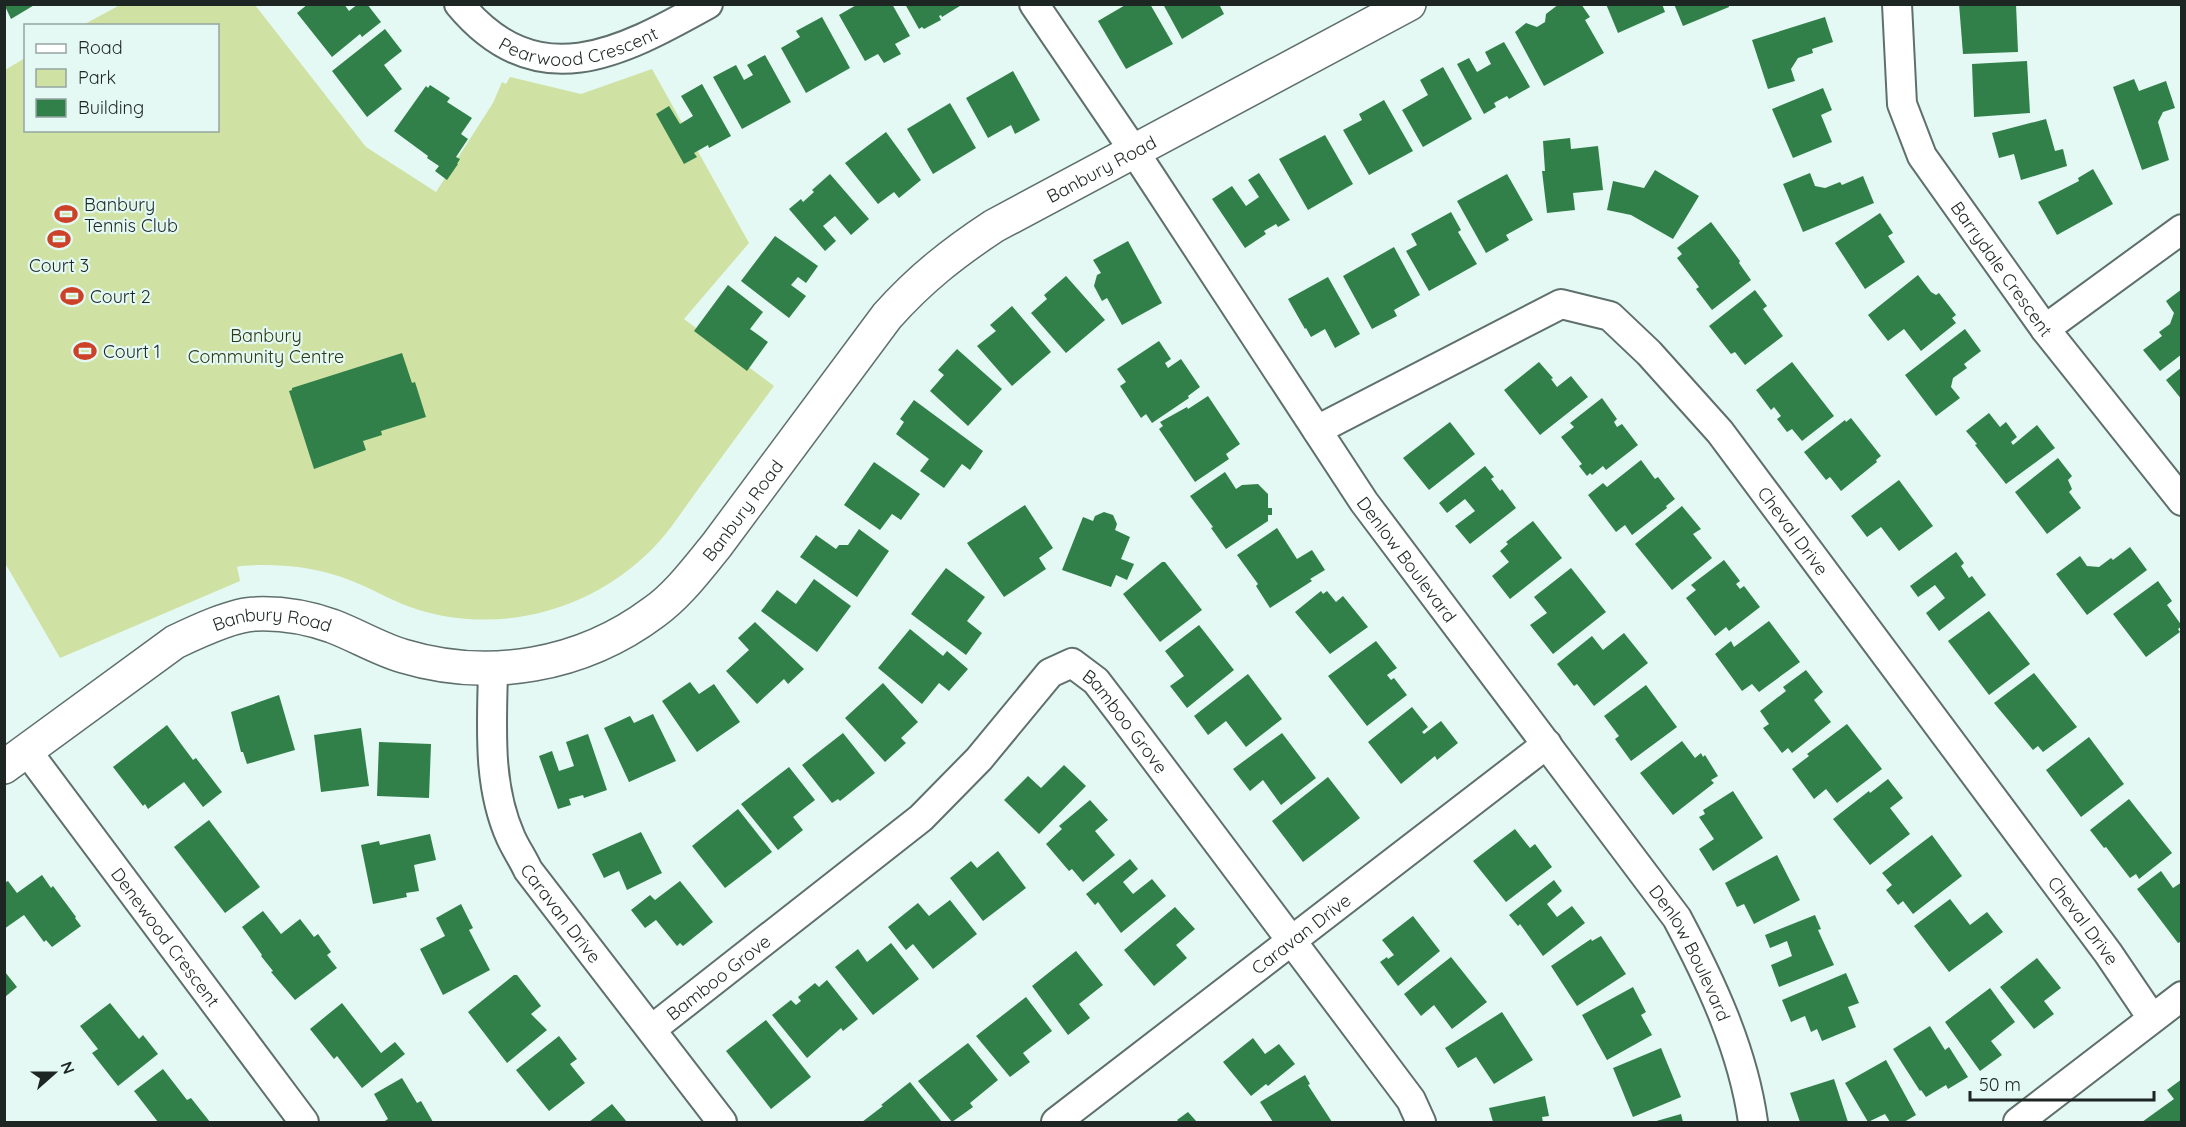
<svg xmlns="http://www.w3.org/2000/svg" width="2186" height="1127" viewBox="0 0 2186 1127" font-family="Quicksand,sans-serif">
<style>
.green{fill:#cfe1a3}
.building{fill:#31804a}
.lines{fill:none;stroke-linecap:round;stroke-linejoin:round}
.minor-casing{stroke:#5f706c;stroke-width:32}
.tertiary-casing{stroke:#5f706c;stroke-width:36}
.minor{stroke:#fff;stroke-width:28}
.tertiary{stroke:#fff;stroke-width:33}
.labels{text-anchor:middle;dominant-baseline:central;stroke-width:4.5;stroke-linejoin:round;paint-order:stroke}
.street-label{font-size:18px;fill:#1e2624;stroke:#e4f9f4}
.poi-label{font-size:18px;fill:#1e2624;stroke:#e4f9f4;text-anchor:start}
.park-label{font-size:18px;fill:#2f3814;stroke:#e4f9f4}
</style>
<rect width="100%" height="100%" fill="#e4f9f4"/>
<!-- green -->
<path class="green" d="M120,5H255L366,147L436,192L493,103L502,82L506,84L510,77L581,94L652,69L749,243L684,319L774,386C749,420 724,454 699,488C682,511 667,536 646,555C586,612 498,634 419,610C395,603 375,590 352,581C317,567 279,563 241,566L237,567L240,581L60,658L5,563V70L25,58L26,130H218V26L83,25Z"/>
<!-- building -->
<g class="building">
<polygon points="4,4 36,4 11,19"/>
<polygon points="308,4 344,4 349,11 358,4 367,4 381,22 362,37 360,34 332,57 297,13"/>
<polygon points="858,4 892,4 910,36 895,44 901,54 884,63 878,54 865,61 839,15"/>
<polygon points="905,4 963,4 942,17 941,15 939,16 941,20 924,29 922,27 919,29"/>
<polygon points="1127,4 1150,4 1173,44 1126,69 1098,21"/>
<polygon points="1163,4 1219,4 1224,14 1182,39"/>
<polygon points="1559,4 1581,4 1590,17 1585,20 1604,53 1544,86 1515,32 1526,23 1537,27 1545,22 1546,14"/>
<polygon points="1606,4 1662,4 1665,12 1618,33"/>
<polygon points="1674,4 1728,4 1729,7 1683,26"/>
<polygon points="1959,4 2016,4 2018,52 1963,54"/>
<polygon points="822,17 850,68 806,93 781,48 800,37 796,31"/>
<polygon points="1825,17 1833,42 1812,49 1813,53 1798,58 1791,69 1795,81 1768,89 1752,40"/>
<polygon points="385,29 402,51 384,65 402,89 367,117 332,71"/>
<polygon points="1504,42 1530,87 1509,99 1507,96 1494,103 1496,107 1484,114 1457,64 1469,58 1477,72 1491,64 1485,52"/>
<polygon points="765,55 791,102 742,129 713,77 736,65 744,80 753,75 747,65"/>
<polygon points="2027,61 2030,113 1974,117 1972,64"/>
<polygon points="1443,67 1472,119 1423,147 1402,110 1428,95 1420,80"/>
<polygon points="1013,71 1040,120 1015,134 1011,125 988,138 966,98"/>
<polygon points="2134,79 2139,91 2166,81 2175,108 2163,112 2158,122 2169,160 2142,170 2113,87"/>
<polygon points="702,84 731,136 709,148 708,145 694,153 697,157 684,164 656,114 669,106 680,124 693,116 681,96"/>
<polygon points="430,85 450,98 447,102 472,118 461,134 468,139 456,157 460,159 457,164 458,164 447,180 435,171 439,166 427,158 428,156 394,131 426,86 428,88"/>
<polygon points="1823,88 1832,110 1821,115 1832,142 1793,158 1772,109"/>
<polygon points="1384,100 1413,151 1369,175 1343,130 1362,120 1359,114"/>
<polygon points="950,103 976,148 933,174 907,129"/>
<polygon points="2046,119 2055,151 2063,149 2067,166 2021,180 2014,154 1999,158 1992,133"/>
<polygon points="886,132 921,180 899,198 894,192 878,204 845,163"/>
<polygon points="1325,135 1353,184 1308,210 1279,159"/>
<polygon points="1570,138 1571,149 1598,146 1603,190 1573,193 1575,210 1547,213 1542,171 1545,171 1543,141"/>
<polygon points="2093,169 2113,204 2057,235 2038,202 2079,181 2078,178"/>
<polygon points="1655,170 1699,196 1673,239 1631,215 1607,210 1613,181 1644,188"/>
<polygon points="1259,173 1290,220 1278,227 1276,224 1264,231 1266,234 1245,248 1212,199 1232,186 1246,206 1259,197 1248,180"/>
<polygon points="1810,173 1815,186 1825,188 1840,182 1842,185 1863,176 1874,203 1803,232 1783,184"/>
<polygon points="830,174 869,219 851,235 835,216 823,226 836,241 825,251 789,209 801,199 803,202 814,192 812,190"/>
<polygon points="1507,174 1533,220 1506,235 1509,240 1486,253 1457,201"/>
<polygon points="1451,212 1461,230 1458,232 1477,264 1429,291 1406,251 1417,245 1411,234"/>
<polygon points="1880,213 1893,233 1888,236 1905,262 1865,289 1835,243"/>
<polygon points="1711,222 1740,261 1739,263 1751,280 1712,310 1696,289 1699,287 1677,258 1682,254 1677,248"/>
<polygon points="775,236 818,266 806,283 798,277 791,285 806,296 789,318 741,281"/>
<polygon points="1128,241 1162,303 1122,325 1107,298 1102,301 1094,286 1097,275 1101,273 1093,260"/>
<polygon points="1394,247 1420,295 1394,310 1397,316 1372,329 1343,276"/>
<polygon points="1918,275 1931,292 1936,295 1939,293 1956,315 1952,318 1956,323 1921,351 1904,329 1888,341 1868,315"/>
<polygon points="1066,276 1105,320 1066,353 1031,313 1047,299 1044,295"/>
<polygon points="1328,277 1360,334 1335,348 1325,329 1311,337 1306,328 1305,329 1288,299"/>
<polygon points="728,285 763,312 750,329 768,342 747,371 694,331"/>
<polygon points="2182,289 2182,354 2160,371 2143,350 2162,336 2159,332 2170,324 2174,313 2166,301"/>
<polygon points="1755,290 1767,306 1763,309 1783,336 1745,365 1735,352 1731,354 1709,326"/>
<polygon points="1012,306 1051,352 1012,386 977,346 996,331 990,325"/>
<polygon points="1965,329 1981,351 1964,364 1967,368 1953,378 1951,387 1960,398 1936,416 1905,375"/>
<polygon points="1159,341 1171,359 1165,363 1168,368 1181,359 1200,387 1188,396 1189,398 1152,423 1146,414 1141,418 1120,386 1126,382 1117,369"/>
<polygon points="957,349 1002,389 968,426 930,391 944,375 938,370"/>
<polygon points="402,353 412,383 415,382 426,417 381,431 382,435 363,441 366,450 314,469 289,391 292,390 292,388"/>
<polygon points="1539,362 1553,378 1551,379 1557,387 1571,376 1588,397 1540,435 1504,390"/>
<polygon points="1792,362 1834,416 1802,441 1792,429 1787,432 1777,419 1781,416 1774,407 1771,410 1756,390"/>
<polygon points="2182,367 2182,400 2166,380"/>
<polygon points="1208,396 1240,444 1226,454 1229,459 1195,482 1159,429 1163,426 1160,422 1187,407 1188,409"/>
<polygon points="1602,398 1617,419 1614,422 1617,427 1622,424 1638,445 1606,470 1603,466 1592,475 1590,473 1587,476 1579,466 1582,464 1561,437 1574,427 1570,423"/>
<polygon points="914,400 983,451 970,470 962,464 944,488 920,471 929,459 896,434 904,422 900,419"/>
<polygon points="1989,413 2000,427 2006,422 2017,437 2011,442 2013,445 2037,425 2055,448 2006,484 1975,445 1977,444 1966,431"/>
<polygon points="1851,418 1881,456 1876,460 1877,462 1841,491 1830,477 1826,480 1804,452 1845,420 1846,422"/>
<polygon points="1450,422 1475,454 1429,490 1403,458"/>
<polygon points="2058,458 2072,476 2068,480 2072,489 2069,492 2081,508 2047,534 2015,492"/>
<polygon points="1641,460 1655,479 1658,477 1675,499 1666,506 1667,508 1632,535 1625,525 1616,532 1588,495 1603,483 1607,487"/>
<polygon points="874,462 920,494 901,520 892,514 880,530 844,505"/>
<polygon points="1485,466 1494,477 1491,479 1500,491 1502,489 1516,508 1470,544 1455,526 1475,511 1465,499 1447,513 1439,503"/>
<polygon points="1225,472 1236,489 1242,485 1258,484 1268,494 1268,508 1272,508 1272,515 1268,515 1268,521 1226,549 1211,528 1213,527 1190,496"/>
<polygon points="1899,480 1933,526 1899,551 1881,527 1867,537 1851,516"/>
<polygon points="1025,505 1053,548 1039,558 1046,569 1004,597 967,543"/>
<polygon points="1682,506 1701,529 1693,534 1712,558 1672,590 1635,544"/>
<polygon points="1104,512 1113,515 1117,524 1115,530 1130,537 1121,559 1134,564 1127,580 1116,575 1111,587 1062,570 1083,517 1093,521 1095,516"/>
<polygon points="1533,521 1562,558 1510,599 1492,576 1509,562 1500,551 1508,544 1506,542"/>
<polygon points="1277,528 1297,559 1312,550 1325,570 1310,579 1312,581 1270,608 1256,586 1258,584 1237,555"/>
<polygon points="859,529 889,551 857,597 800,557 816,535 836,549 839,545 848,545"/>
<polygon points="2130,547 2147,570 2087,615 2056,574 2080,556 2087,566 2099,567 2111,558 2113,560"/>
<polygon points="1956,552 1964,563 1961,566 1969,578 1972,576 1986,595 1939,631 1926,613 1945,598 1935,585 1918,597 1910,586"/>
<polygon points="1724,560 1740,581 1736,584 1740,589 1744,586 1760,607 1729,631 1726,627 1715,636 1686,598 1696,590 1691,585"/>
<polygon points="1162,562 1165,562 1202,610 1160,642 1123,594"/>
<polygon points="946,568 985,597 967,621 982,633 966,655 911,614"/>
<polygon points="1571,568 1606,612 1553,654 1530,625 1547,613 1534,597"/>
<polygon points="814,579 851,606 817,652 761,611 777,590 796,604"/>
<polygon points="2158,581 2172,601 2167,605 2182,626 2178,629 2180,632 2146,657 2113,614"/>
<polygon points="1321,591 1323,594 1327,591 1336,602 1343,596 1368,627 1330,654 1295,612"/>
<polygon points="1989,611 2030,664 1989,695 1948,641"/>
<polygon points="1769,621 1800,662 1759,692 1752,684 1742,691 1715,654 1731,641 1734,647"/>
<polygon points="755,622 804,669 788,684 784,679 757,704 726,671 749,650 738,638"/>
<polygon points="1199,625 1234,670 1187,708 1170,686 1184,676 1165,651"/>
<polygon points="910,629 943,656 947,651 968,669 949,691 939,683 922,704 878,668"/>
<polygon points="1624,633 1648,663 1594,706 1577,684 1574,686 1557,664 1592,636 1603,650"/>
<polygon points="1376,641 1397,668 1387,675 1391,680 1394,678 1407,695 1367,726 1328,676"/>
<polygon points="1806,670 1823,692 1814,700 1831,722 1792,753 1788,748 1782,753 1763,728 1769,724 1760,711 1786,691 1783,687"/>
<polygon points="2034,673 2077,727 2043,752 2038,746 2033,750 1994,703"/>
<polygon points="1248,674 1282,719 1246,747 1226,721 1208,735 1194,716"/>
<polygon points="690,682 699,694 714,684 740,722 697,752 662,701"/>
<polygon points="883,683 918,722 901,738 906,743 885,762 845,718"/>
<polygon points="1646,685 1677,727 1631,761 1615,739 1619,736 1604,716"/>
<polygon points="279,695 295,750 247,764 243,752 241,752 231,712"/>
<polygon points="1412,707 1428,727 1422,732 1424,734 1441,721 1458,743 1437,760 1435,756 1401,784 1368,742"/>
<polygon points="653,714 676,761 629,782 604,728 630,716 634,723"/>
<polygon points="1847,724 1882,769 1837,803 1826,789 1814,799 1792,769 1809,756 1807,754"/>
<polygon points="167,725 193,760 196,758 222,792 203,807 184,782 148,809 145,804 143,806 113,767"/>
<polygon points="361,728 369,786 321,792 314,735"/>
<polygon points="843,733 875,773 840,801 838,799 832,803 802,765"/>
<polygon points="1282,733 1316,778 1281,805 1263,780 1250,791 1233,769"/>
<polygon points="588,734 607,790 584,798 583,795 569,799 571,805 558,809 539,756 552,751 559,771 574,766 566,742"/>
<polygon points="2089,737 2124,784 2081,817 2046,770"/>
<polygon points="1682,741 1695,758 1701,753 1703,757 1705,755 1718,776 1711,780 1714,783 1673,815 1640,773"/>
<polygon points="379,742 431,744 429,798 377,796"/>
<polygon points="1064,765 1086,786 1039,834 1004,800 1028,776 1041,788"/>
<polygon points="789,767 815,800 793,817 803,830 778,850 741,804"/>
<polygon points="1328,777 1360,818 1303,862 1272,821"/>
<polygon points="1888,779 1903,798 1890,808 1910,834 1870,865 1833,819 1869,791 1870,793"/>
<polygon points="1733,791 1763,838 1713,871 1699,849 1714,839 1699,817 1705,814 1703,810"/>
<polygon points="2129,799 2172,853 2139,879 2136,874 2130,878 2106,847 2104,848 2090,830"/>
<polygon points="1090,800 1108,820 1095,831 1115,855 1083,882 1072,869 1069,871 1046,844 1062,829 1059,826"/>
<polygon points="738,809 772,852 725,888 692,846"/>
<polygon points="209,820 260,887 225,913 174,847"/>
<polygon points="1515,829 1530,848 1535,844 1552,867 1506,902 1473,861"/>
<polygon points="641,832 662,873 627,890 619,871 604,878 592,854"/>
<polygon points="430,834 436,860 414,865 419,891 406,893 407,897 373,904 361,845 379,841 380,845"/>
<polygon points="1932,835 1962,876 1913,914 1903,901 1898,905 1886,890 1892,885 1882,873"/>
<polygon points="998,851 1026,888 983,921 950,878 971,861 977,868"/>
<polygon points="1777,855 1800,900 1754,924 1744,904 1737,907 1725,883"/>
<polygon points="1130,859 1138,869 1123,882 1133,894 1152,879 1166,896 1121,933 1098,902 1095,905 1086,894"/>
<polygon points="2161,871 2173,888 2182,882 2182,941 2178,943 2137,889"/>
<polygon points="42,875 51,888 53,886 76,917 75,918 81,926 52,947 46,940 44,942 24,915 4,929 4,883 8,881 17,893"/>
<polygon points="1554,880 1562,891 1547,904 1557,917 1572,906 1585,923 1543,956 1520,924 1518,926 1509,915"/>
<polygon points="680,881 713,922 683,946 680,943 677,946 656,920 645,928 631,910 650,895 655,900"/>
<polygon points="1950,899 1970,925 1987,912 2003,932 1949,972 1914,926"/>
<polygon points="950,900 977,934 933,969 913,944 906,950 888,927 918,903 929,916"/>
<polygon points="461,904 473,928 469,930 490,970 443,995 420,949 445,936 436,918"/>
<polygon points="1175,907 1195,929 1176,945 1187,958 1154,986 1124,950"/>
<polygon points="263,911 281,934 300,919 314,937 318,934 331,952 327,955 337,968 295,1000 271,972 273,971 261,956 262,955 242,927"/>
<polygon points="1815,915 1821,929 1818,930 1834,965 1779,987 1771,965 1792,956 1787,941 1770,948 1765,935"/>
<polygon points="1413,916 1440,951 1398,986 1380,962 1387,957 1388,959 1394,955 1382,940"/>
<polygon points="1601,936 1626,974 1577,1006 1551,966 1591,939 1592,941"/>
<polygon points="891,943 919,979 873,1015 835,967 858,949 867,962"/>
<polygon points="1076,951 1103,985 1079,1004 1090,1018 1068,1035 1032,986"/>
<polygon points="1451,957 1487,1002 1452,1029 1434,1005 1421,1016 1404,994"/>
<polygon points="2037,958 2061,988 2044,1001 2054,1014 2034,1029 2000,987"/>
<polygon points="5,972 17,987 5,997"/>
<polygon points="1846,973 1859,1003 1848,1007 1856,1027 1822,1041 1817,1029 1811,1032 1805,1016 1791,1022 1782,1000"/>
<polygon points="514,975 517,975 541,1006 531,1014 547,1030 507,1063 468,1012"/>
<polygon points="827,980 858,1019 843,1031 841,1028 807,1058 772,1015 791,1000 796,1005 801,1001 798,997 815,983 819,987"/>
<polygon points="1633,987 1646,1012 1641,1015 1652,1035 1607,1060 1582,1015"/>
<polygon points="1990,988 2015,1022 1991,1041 2002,1055 1980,1071 1945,1022"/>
<polygon points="1026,997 1052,1031 1023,1053 1030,1062 1010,1077 976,1036"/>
<polygon points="110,1003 139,1039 143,1035 158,1054 118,1086 92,1053 98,1049 80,1026"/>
<polygon points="342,1003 381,1053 395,1042 405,1054 362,1088 337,1056 334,1059 310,1029"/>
<polygon points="1502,1012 1533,1060 1494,1084 1476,1057 1458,1068 1445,1048"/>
<polygon points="766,1020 811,1077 771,1109 726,1051"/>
<polygon points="1930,1026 1945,1050 1949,1047 1968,1077 1948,1089 1946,1085 1926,1097 1921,1090 1920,1091 1893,1049"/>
<polygon points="559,1036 577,1059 570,1064 585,1083 549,1111 516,1070"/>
<polygon points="1253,1038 1265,1054 1279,1044 1295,1064 1268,1086 1266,1084 1251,1096 1223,1062"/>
<polygon points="968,1043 998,1080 970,1103 973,1107 952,1122 918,1081"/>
<polygon points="1661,1048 1681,1097 1633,1117 1613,1068"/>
<polygon points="1886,1060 1916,1115 1904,1122 1890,1122 1885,1114 1868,1122 1845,1083"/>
<polygon points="163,1069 187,1100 191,1098 210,1122 158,1122 134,1091"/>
<polygon points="1305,1075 1310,1084 1308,1085 1332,1122 1273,1122 1260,1102"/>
<polygon points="402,1078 417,1103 421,1101 433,1122 386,1122 385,1121 388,1119 374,1094"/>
<polygon points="1834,1079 1848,1122 1800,1122 1790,1093"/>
<polygon points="2182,1079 2182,1122 2142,1122 2174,1099 2167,1090"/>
<polygon points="910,1082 942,1122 862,1122 883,1106 881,1105"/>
<polygon points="1545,1096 1549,1116 1542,1117 1543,1122 1493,1122 1489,1108"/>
<polygon points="612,1104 627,1122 589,1122"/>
<polygon points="1188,1112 1197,1122 1179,1122 1177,1120"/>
<polygon points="1681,1114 1683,1122 1653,1122"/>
</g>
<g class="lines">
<!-- minor casing -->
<g class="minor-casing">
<g id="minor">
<path id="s1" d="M459,4C537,98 620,53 708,4"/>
<path id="s2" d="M1034,4L1134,151L1364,502L1677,918C1711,982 1743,1050 1753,1122"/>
<path id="s3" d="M1897,4L1902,104L1922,156L2045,329L2182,501"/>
<polyline points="2045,329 2182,229"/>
<path id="s4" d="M1317,430L1561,304L1610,316L1649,353L1720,432L2108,953L2152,1018"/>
<path id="s5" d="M493,669C492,725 487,785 511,838C516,849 523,859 528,870L722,1122"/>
<path id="s6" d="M27,751L304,1122"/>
<path id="s7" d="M652,1029L921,818L979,759L1050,673L1072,663L1096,681L1119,711L1411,1100L1421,1122"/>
<path id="s8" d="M1056,1122L1547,744"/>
<polyline points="2018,1122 2182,996"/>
</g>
</g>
<!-- tertiary casing -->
<g class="tertiary-casing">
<g id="tertiary">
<path id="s9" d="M4,767L175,642C196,632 234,614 256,614C281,613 309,618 332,626C356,635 379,649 403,656C489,682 582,666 654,612C678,595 697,569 716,546L887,316C920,279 953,253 994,226L1409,4"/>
</g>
</g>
<!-- minor -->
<use href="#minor" class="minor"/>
<!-- tertiary -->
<use href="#tertiary" class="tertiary"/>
</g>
<!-- icons -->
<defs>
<g id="stadium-bare" transform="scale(1.8)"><path d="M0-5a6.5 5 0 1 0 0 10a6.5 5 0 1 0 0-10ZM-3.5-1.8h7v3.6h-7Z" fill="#cc4128" stroke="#e4f9f4" stroke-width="2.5" paint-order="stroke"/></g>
</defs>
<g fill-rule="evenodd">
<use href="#stadium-bare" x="66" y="214"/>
<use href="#stadium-bare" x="59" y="239"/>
<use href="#stadium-bare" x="72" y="296"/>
<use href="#stadium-bare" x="85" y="351"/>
</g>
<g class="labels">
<!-- street labels -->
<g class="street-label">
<text stroke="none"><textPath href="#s1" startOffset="138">Pearwood Crescent</textPath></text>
<text stroke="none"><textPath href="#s9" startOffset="1356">Banbury Road</textPath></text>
<text stroke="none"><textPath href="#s3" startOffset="294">Barrydale Crescent</textPath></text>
<text stroke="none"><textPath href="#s9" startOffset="852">Banbury Road</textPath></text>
<text stroke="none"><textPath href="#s4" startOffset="608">Cheval Drive</textPath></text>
<text stroke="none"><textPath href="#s2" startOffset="669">Denlow Boulevard</textPath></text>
<text stroke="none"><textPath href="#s9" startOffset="314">Banbury Road</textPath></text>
<text stroke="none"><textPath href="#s7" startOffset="640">Bamboo Grove</textPath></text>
<text stroke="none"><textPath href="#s5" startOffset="262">Caravan Drive</textPath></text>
<text stroke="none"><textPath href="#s4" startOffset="1094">Cheval Drive</textPath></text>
<text stroke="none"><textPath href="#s8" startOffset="309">Caravan Drive</textPath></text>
<text stroke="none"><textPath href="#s6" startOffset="232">Denewood Crescent</textPath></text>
<text stroke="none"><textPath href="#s2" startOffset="1155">Denlow Boulevard</textPath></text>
<text stroke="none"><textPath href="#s7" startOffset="84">Bamboo Grove</textPath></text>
</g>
<!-- poi labels -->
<g class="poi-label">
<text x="84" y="204">Banbury<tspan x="84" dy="21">Tennis Club</tspan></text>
<text x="59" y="265" text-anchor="middle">Court 3</text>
<text x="90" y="296">Court 2</text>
<text x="103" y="351">Court 1</text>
</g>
<!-- park labels -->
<g class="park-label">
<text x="266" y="335">Banbury<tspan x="266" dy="21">Community Centre</tspan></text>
</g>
</g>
<!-- border -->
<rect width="2186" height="1127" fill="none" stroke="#1e2624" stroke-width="12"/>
<!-- legend -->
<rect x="24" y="24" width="195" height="108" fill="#e4f9f4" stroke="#95a5a1" stroke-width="1.5"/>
<rect x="36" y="44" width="30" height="9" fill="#ffffff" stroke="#95a5a1" stroke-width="1.5"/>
<text x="78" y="54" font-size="18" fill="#1e2624">Road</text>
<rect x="36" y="69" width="30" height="18" fill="#cfe1a3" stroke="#95a5a1" stroke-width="1.5"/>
<text x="78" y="84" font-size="18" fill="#1e2624">Park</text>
<rect x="36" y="99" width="30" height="18" fill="#31804a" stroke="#95a5a1" stroke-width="1.5"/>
<text x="78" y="114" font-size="18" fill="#1e2624">Building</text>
<!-- north arrow -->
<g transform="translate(54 1073) rotate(69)" stroke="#e4f9f4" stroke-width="4.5" paint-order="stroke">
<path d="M0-4.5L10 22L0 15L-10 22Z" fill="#1e2624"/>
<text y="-9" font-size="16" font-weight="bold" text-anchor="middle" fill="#1e2624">N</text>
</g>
<!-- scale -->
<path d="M1970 1091v9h184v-9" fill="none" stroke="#1e2624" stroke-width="3"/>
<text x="1979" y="1091" font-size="18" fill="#1e2624" stroke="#e4f9f4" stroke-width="4.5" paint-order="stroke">50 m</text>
</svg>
